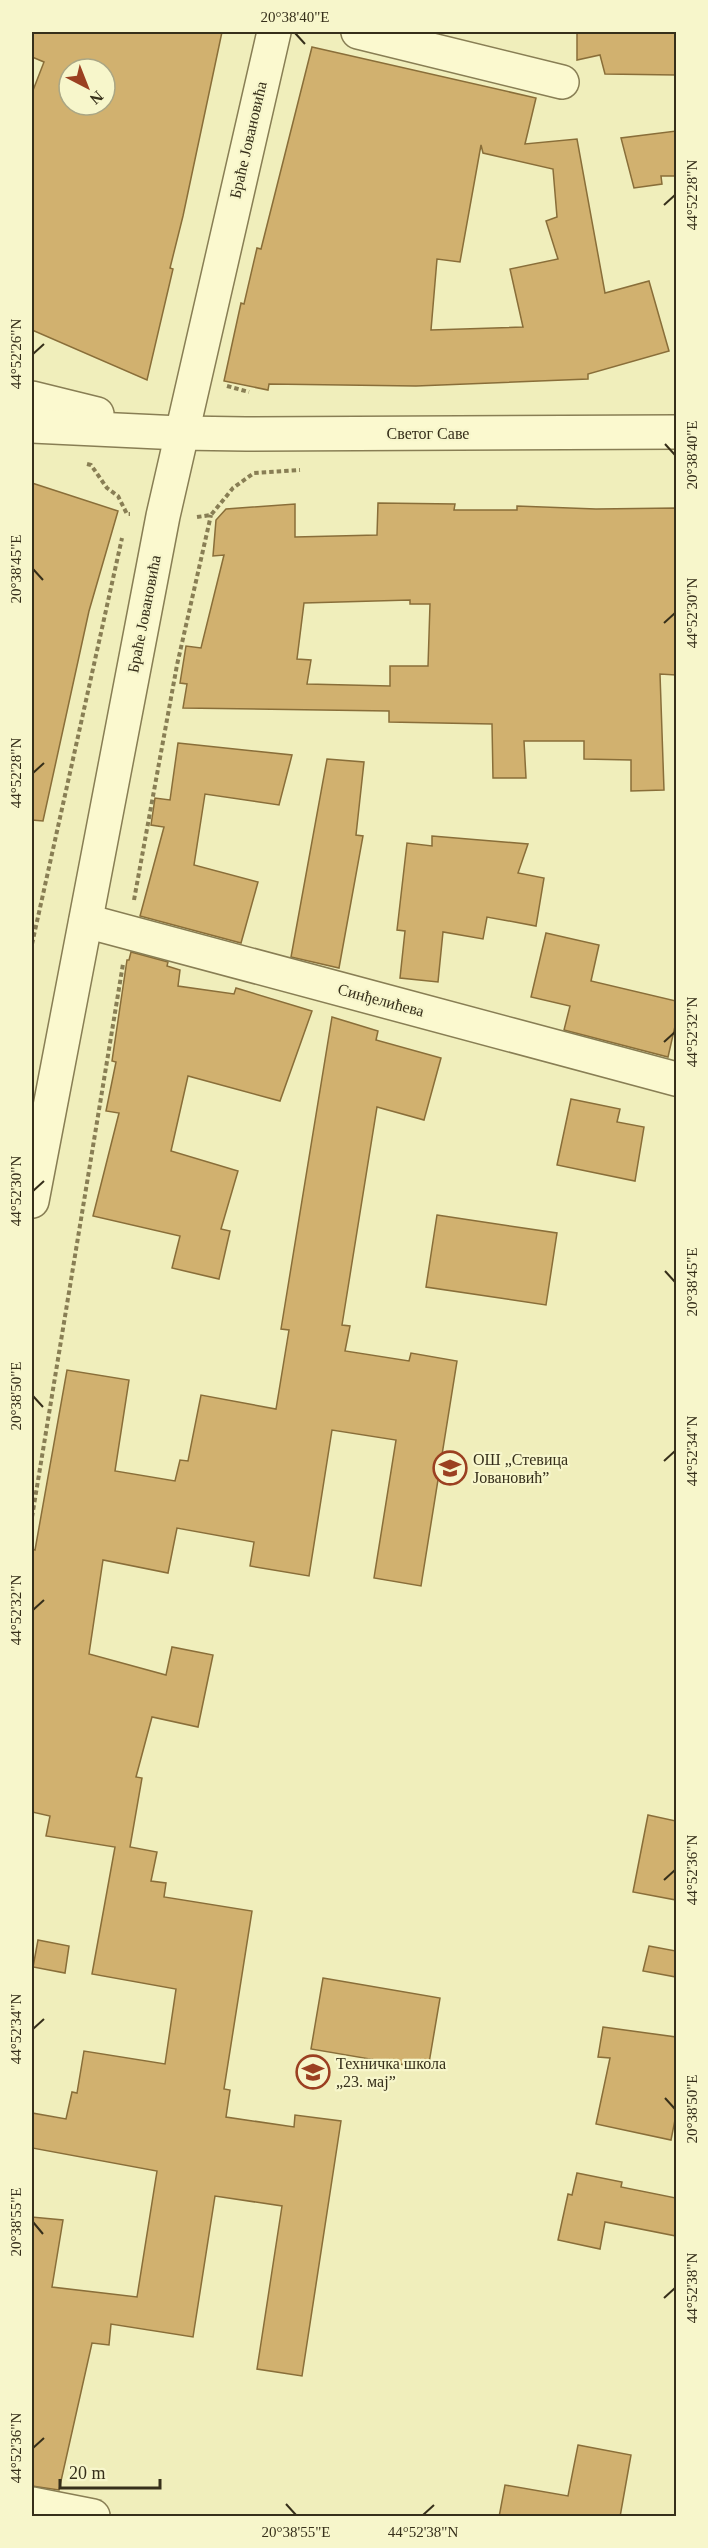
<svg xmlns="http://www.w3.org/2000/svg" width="708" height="2548" viewBox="0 0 708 2548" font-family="'Times New Roman',serif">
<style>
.building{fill:#d1b16f;stroke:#896e39;stroke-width:1.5;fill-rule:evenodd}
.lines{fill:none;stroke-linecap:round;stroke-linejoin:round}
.minor-casing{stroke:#887e54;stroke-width:36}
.path{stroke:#887e54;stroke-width:4;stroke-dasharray:4.5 3;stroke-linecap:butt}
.minor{stroke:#fbf9cf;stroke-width:33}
.ticks{fill:none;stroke:#362f1a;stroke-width:2}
.labels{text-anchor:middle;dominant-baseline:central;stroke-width:4.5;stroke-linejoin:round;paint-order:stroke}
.street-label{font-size:16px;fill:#362f1a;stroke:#f7f6cb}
.poi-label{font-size:16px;fill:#362f1a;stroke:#f7f6cb;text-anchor:start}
.neatline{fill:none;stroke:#362f1a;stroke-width:2}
.ticks-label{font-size:15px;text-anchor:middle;fill:#362f1a}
</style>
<rect width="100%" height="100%" fill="#f0eebb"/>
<!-- building -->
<g class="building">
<path d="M32,32H222L183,216L170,268L173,269L147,380L32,330V93L44,62L32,57ZM69,69H105V105H69Z"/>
<polygon points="577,32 676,32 676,75 605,74 600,55 577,60"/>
<path d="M312,47L536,98L525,144L577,139L605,293L649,281L669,351L588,374V379L416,386L269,384L268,390L224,381L241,303L244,304L257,248L261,249ZM481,145L483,153L553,169L557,217L546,221L558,259L510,269L523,327L431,330L437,259L460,262Z"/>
<polygon points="676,131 676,176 661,176 662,184 634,188 621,138"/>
<polygon points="32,483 118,511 89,611 43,821 32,820"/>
<path d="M378,503L455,504L454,510H517V506L596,509L676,508V675L660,674L664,790L631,791V760L584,759V741H524L526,778H493L492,724L389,722V711L183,708L187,684L180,683L186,646L201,648L224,555L213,556L216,520L226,509L295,504V537L377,535ZM410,600V604H430L428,666H390V686L307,684L311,660L297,659L304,603Z"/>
<polygon points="178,743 292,755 279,805 205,794 194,865 258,882 241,943 140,916 164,827 151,825 155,798 170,800"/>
<polygon points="327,759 364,762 356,835 363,836 339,968 291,957"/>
<polygon points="432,836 528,844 518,873 544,878 536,926 487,917 483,939 443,932 438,982 400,978 405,931 397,930 407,843 432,846"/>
<polygon points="546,933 599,945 591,981 676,1001 676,1022 668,1057 564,1030 570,1006 531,997"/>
<polygon points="131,952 168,962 167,966 180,970 178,986 234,994 236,988 312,1011 280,1101 188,1076 171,1151 238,1171 221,1229 230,1231 219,1279 172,1268 180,1236 93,1216 119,1113 106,1111 116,1062 112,1061 127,960 129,960"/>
<polygon points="332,1017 378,1031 376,1040 441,1058 424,1120 377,1107 342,1325 350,1326 345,1351 409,1361 411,1353 457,1361 421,1586 374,1578 396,1440 332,1430 309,1576 250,1566 254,1542 177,1528 168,1573 103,1560 89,1654 166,1675 172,1647 213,1655 198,1727 152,1717 136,1777 142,1778 130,1847 157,1852 151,1881 166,1883 164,1897 252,1911 224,2089 230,2090 226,2117 294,2127 295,2115 341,2121 302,2376 257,2369 282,2206 215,2196 193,2337 111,2324 109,2345 92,2343 59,2490 32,2486 32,2217 63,2220 52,2287 137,2297 157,2171 32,2148 32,2113 66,2119 72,2092 77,2093 84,2051 165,2064 176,1989 92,1974 115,1847 46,1836 50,1816 32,1812 32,1549 35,1550 67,1370 129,1380 115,1471 175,1481 180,1460 188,1461 201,1395 276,1409 289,1330 281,1329"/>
<polygon points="571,1099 620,1109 617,1122 644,1127 635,1181 557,1165"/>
<polygon points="437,1215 557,1233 546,1305 426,1287"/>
<polygon points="648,1815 676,1821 676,1900 633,1892"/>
<polygon points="38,1940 69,1946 65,1973 33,1967"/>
<polygon points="649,1946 676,1951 676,1977 643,1971"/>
<polygon points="323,1978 440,1998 428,2069 311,2049"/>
<polygon points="603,2027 676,2037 676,2115 671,2140 596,2124 610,2058 598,2057"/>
<polygon points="577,2173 622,2182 621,2187 676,2198 676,2236 605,2222 600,2249 558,2240 568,2194 572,2195"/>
<polygon points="578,2445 631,2455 620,2517 499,2517 505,2485 568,2496"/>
</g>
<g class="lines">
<!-- minor casing -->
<g class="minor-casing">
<g id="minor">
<polyline points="358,32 562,82"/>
<polyline points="32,398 97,414"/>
<polyline points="32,426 180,433 246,434 676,432"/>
<polyline points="86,921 676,1079"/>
<polyline points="32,1201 163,516 274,32"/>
<polyline points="32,2504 93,2516"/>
</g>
</g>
<!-- path -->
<g class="path">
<polyline points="227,386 249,392"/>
<polyline points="87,464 91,465 107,488 118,496 127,514 130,514"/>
<polyline points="197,517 211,515 233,488 254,473 300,470"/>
<polyline points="134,900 177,665 211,515"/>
<polyline points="32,944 122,538"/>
<polyline points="32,1517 123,964"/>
</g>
<!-- minor -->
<use href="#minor" class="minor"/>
</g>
<!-- ticks -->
<path class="ticks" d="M295,33L305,44M664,205L675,195M33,354L44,344M665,444L675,455M33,569L43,580M664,623L675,613M33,773L44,763M664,1042L675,1032M33,1191L44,1181M665,1271L675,1282M33,1396L43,1407M664,1461L675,1451M33,1610L44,1600M664,1880L675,1870M33,2029L44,2019M665,2098L675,2109M33,2222L43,2234M664,2298L675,2288M33,2448L44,2438M286,2504L296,2515M423,2515L434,2505"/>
<!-- icons -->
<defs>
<g id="school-ring" transform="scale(1.725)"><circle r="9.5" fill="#f7f6cb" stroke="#9b4021" stroke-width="1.5"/><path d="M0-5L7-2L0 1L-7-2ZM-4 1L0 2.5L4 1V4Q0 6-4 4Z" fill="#9b4021"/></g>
</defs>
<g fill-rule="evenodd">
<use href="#school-ring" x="450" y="1468"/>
<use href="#school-ring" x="313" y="2072"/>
</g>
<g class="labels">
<!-- street labels -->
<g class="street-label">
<text transform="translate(248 140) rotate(-77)">Браће Јовановића</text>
<text x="428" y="433">Светог Саве</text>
<text transform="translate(144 614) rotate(-79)">Браће Јовановића</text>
<text transform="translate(381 1000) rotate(15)">Синђелићева</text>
</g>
<!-- poi labels -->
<g class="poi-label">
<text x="473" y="1459">ОШ „Стевица<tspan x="473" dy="18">Јовановић”</tspan></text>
<text x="336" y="2063">Техничка школа<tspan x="336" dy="18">„23. мај”</tspan></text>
</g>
</g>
<!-- border -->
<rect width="708" height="2548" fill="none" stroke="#f7f6cb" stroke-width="66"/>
<!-- north arrow -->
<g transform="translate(87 87) rotate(138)"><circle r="28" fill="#f7f6cb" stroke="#aaa684" stroke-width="1.5"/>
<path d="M0-4.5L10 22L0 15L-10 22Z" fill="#9b4021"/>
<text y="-9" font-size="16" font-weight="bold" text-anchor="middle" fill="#362f1a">N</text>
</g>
<!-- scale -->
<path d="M60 2479v9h100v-9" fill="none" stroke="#362f1a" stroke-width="3"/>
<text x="69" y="2479" font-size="18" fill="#362f1a" stroke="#f7f6cb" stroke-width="4.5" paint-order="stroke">20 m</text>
<rect x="33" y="33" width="642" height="2482" class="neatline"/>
<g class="ticks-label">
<text x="295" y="22">20°38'40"E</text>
<text transform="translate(692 195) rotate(-90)" y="5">44°52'28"N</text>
<text transform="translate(16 354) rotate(-90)" y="5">44°52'26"N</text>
<text transform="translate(692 455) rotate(-90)" y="5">20°38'40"E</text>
<text transform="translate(16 569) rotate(-90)" y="5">20°38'45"E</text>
<text transform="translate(692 613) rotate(-90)" y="5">44°52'30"N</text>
<text transform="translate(16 773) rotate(-90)" y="5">44°52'28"N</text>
<text transform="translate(692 1032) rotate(-90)" y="5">44°52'32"N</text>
<text transform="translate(16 1191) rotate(-90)" y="5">44°52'30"N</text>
<text transform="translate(692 1282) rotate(-90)" y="5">20°38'45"E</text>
<text transform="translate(16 1396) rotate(-90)" y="5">20°38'50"E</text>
<text transform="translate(692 1451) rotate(-90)" y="5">44°52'34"N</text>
<text transform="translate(16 1610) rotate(-90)" y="5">44°52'32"N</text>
<text transform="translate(692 1870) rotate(-90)" y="5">44°52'36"N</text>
<text transform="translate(16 2029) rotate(-90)" y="5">44°52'34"N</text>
<text transform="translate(692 2109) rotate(-90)" y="5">20°38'50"E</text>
<text transform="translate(16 2222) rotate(-90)" y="5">20°38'55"E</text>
<text transform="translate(692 2288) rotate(-90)" y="5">44°52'38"N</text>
<text transform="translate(16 2448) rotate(-90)" y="5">44°52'36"N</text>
<text x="296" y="2537">20°38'55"E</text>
<text x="423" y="2537">44°52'38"N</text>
</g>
</svg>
